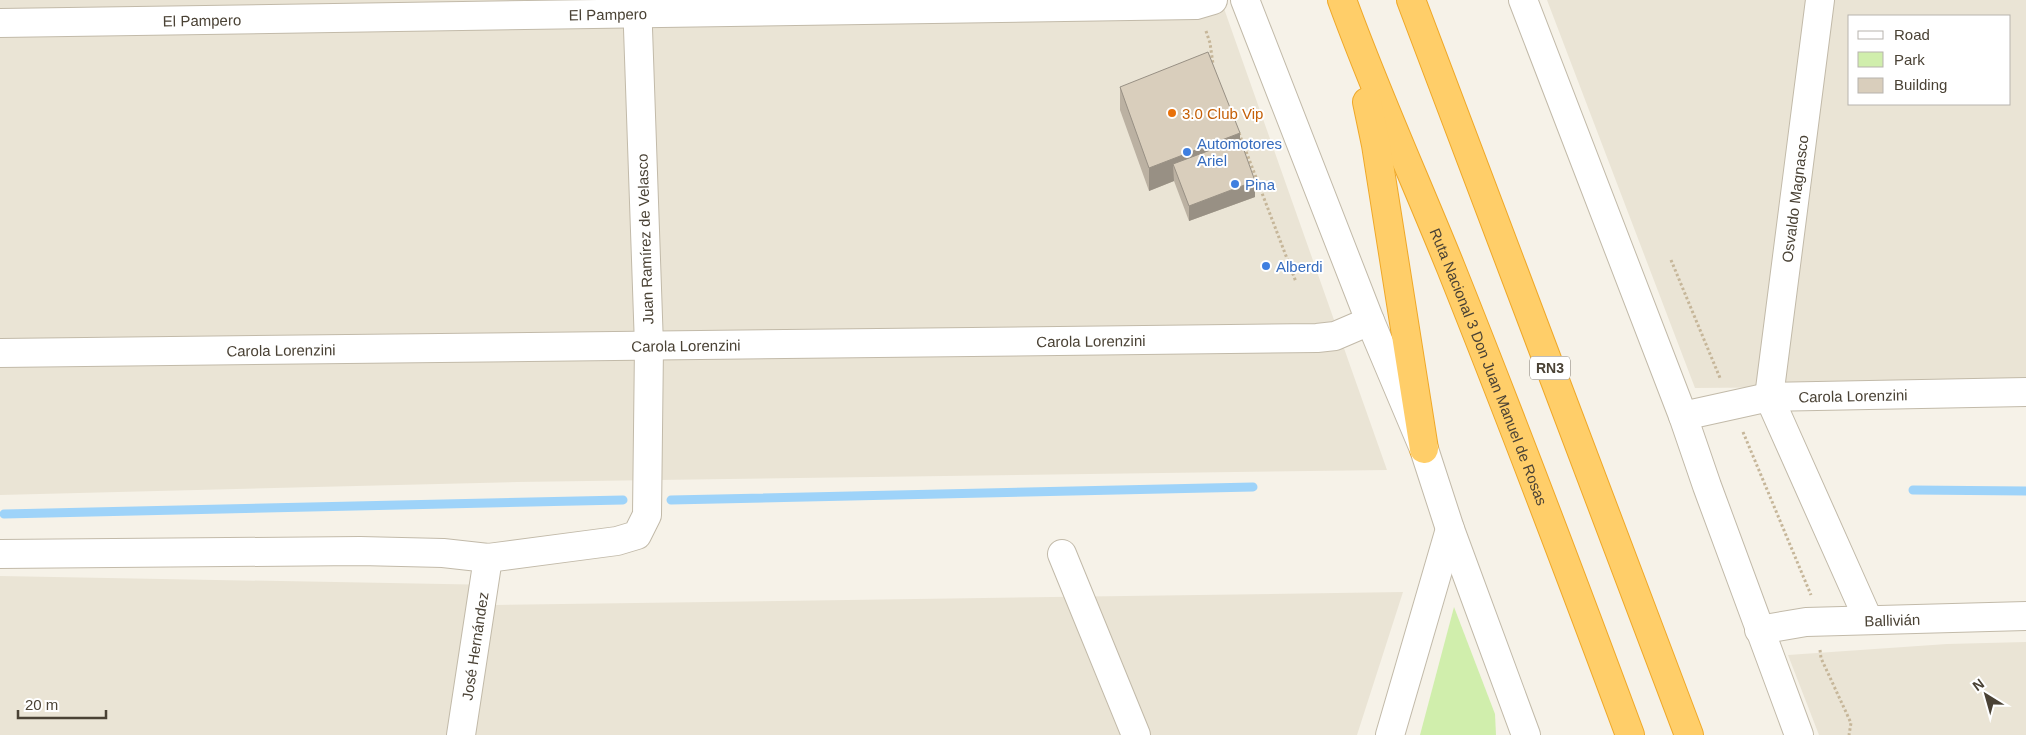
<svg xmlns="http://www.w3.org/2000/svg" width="2026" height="735" viewBox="0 0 2026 735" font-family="Arial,sans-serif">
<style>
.residential{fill:#eae4d5;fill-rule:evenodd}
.green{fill:#d0eeac}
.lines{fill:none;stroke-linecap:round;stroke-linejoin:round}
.stream{stroke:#9ed3f9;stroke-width:9}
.minor-casing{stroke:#c2baa9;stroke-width:30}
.highway-casing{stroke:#efa828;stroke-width:30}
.path{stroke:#c6b699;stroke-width:3;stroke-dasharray:2.5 2.5;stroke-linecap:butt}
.minor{stroke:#fff;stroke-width:28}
.highway{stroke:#ffce69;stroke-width:28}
.wall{fill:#bbb1a2}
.shaded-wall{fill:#989084}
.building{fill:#d9cebc;stroke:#989084}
.food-dot{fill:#e8710a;stroke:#fff;stroke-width:2}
.shop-dot{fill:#3f7fe0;stroke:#fff;stroke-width:2}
.labels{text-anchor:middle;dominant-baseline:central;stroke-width:4;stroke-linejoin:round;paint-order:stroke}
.shield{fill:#fff;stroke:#807b72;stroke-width:1}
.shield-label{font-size:14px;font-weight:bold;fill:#4a4235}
.street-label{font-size:15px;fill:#4a4235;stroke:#fff}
.food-label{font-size:15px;fill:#c56008;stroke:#fff;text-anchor:start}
.shop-label{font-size:15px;fill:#366cbe;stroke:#fff;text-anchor:start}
</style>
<rect width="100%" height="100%" fill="#f6f2e8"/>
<!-- residential -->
<g class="residential">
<polygon points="0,0 1221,0 1387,470 517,482 0,495"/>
<path d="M1547,0H2026V385L1695,388ZM1850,16H2010V104H1850Z"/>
<polygon points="0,576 498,585 495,605 1403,592 1357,735 0,735"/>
<polygon points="2026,642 2026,735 1819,735 1788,655 1947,644"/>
</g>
<!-- green -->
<polygon class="green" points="1454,607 1495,714 1496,735 1420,735"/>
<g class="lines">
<!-- stream -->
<g class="stream">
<polyline points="1913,490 2026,491"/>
<polyline points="671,500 1253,487"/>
<polyline points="4,514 623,500"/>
</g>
<!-- minor casing -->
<g class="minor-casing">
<g id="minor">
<polyline points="1245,0 1370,321 1424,449 1450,529 1526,735"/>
<polyline points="1523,0 1683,416 1707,486 1799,735"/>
<path id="s1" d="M0,23L1196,5L1213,0"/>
<path id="s2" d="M0,353L1317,338L1335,336L1370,321"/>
<path id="s3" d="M1769,397L1820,0"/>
<polyline points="1769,397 1868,619"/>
<path id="s4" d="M1683,416L1769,397L2026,392"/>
<polyline points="0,554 360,551 443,553 488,558 617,541 637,535 647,515 649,346 637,0"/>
<polyline points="1062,554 1136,735"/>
<path id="s5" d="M1759,630L1806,622L2026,616"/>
<path id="s6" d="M461,735L488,558"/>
<polyline points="1390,735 1450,529"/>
</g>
</g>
<!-- highway casing -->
<g class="highway-casing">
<g id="highway">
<path id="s7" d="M1342,0C1375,91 1415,179 1451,268C1513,423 1572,579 1630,735"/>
<polyline points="1411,0 1689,735"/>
<polyline points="1367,102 1376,145 1424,449"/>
</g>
</g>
<!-- path -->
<g class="path">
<polyline points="1206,31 1210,43 1213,64"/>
<polyline points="1239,133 1296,282"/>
<polyline points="1671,260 1720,378"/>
<polyline points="1743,432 1811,595"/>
<polyline points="1820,650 1821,658 1851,723 1849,735"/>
</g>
<!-- minor -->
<use href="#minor" class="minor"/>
<!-- highway -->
<use href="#highway" class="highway"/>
</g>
<!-- wall -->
<polygon class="wall" points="1120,87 1240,139 1255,197 1189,221 1174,181 1149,191 1120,110"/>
<!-- shaded-wall -->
<g class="shaded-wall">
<polygon points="1240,133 1240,155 1173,164 1174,181 1149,191 1149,168"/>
<polygon points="1255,181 1255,197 1189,221 1189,206"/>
</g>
<!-- building -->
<g class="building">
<polygon points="1208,52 1240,133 1149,168 1120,87"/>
<polygon points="1240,139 1255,181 1189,206 1173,164"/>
</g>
<!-- markers -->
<circle class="food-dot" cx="1172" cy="113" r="5"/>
<g class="shop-dot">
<circle cx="1187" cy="152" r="5"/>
<circle cx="1235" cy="184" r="5"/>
<circle cx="1266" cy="266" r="5"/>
</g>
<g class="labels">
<!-- shield labels -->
<rect class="shield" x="1530" y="356.5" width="40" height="23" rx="4"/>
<g class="shield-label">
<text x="1550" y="368">RN3</text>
</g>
<!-- street labels -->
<g class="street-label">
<text stroke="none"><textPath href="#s1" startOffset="608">El Pampero</textPath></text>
<text stroke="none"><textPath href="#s1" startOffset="202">El Pampero</textPath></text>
<text stroke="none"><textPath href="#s3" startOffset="200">Osvaldo Magnasco</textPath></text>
<text transform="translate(645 239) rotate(-92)">Juan Ramírez de Velasco</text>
<text stroke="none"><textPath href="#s2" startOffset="1091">Carola Lorenzini</textPath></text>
<text stroke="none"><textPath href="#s2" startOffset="686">Carola Lorenzini</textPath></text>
<text stroke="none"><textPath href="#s2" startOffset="281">Carola Lorenzini</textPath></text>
<text stroke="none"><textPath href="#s7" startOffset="395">Ruta Nacional 3 Don Juan Manuel de Rosas</textPath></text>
<text stroke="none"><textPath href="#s4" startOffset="172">Carola Lorenzini</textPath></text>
<text stroke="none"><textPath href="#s5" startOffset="134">Ballivián</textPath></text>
<text stroke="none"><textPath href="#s6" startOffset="90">José Hernández</textPath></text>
</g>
<!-- food labels -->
<g class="food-label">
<text x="1182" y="113">3.0 Club Vip</text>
</g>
<!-- shop labels -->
<g class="shop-label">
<text x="1197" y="143">Automotores<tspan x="1197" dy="17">Ariel</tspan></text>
<text x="1245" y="184">Pina</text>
<text x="1276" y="266">Alberdi</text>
</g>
</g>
<!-- legend -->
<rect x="1848" y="15" width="162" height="90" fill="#ffffff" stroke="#b7b3ae"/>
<rect x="1858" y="31" width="25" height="8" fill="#ffffff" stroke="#b7b3ae"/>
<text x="1894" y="40" font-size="15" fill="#4a4235">Road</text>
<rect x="1858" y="52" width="25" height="15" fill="#d0eeac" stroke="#b7b3ae"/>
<text x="1894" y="65" font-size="15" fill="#4a4235">Park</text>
<rect x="1858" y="78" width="25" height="15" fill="#d9cebc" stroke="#b7b3ae"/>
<text x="1894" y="90" font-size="15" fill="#4a4235">Building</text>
<!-- north arrow -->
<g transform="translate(1986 695) rotate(323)" stroke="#ffffff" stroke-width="4" paint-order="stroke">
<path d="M0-4L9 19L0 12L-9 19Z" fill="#4a4235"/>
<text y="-8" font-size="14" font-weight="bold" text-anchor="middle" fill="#4a4235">N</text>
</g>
<!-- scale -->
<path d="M18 710v8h88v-8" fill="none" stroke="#4a4235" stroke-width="2.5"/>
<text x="25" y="710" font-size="15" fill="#4a4235" stroke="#ffffff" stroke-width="4" paint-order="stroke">20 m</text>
</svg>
